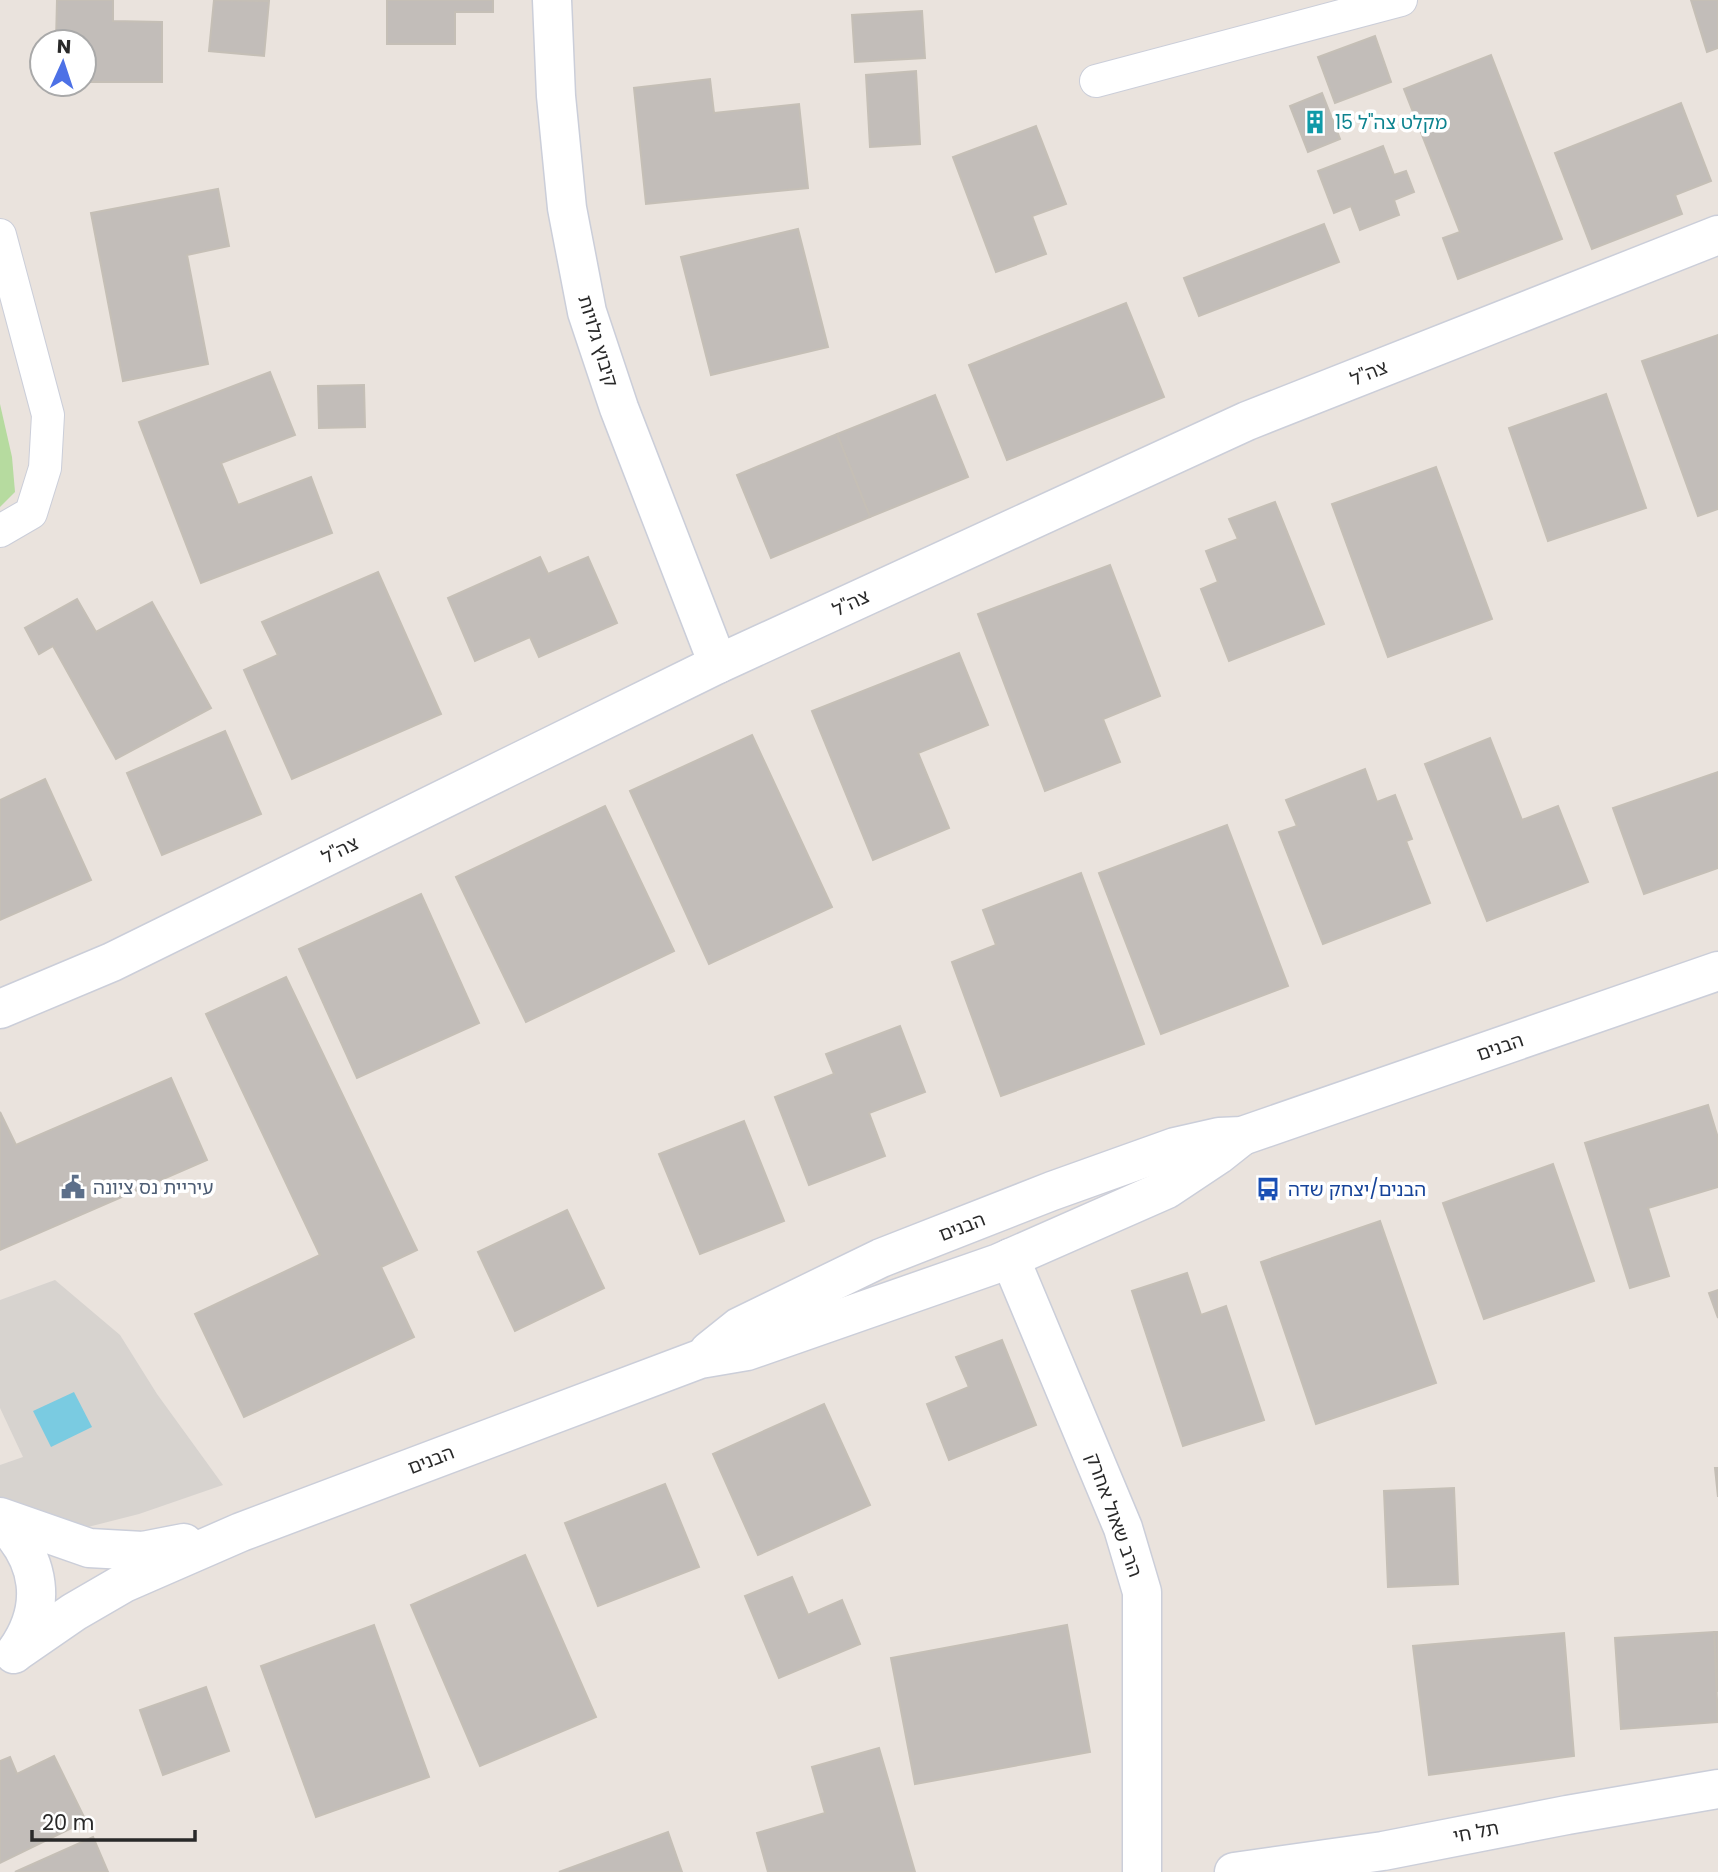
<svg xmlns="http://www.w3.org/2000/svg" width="1718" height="1872" viewBox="0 0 1718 1872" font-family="Poppins,'Noto Sans Hebrew',sans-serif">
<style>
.green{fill:#b6db9f}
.plaza{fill:#d7d3cf}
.water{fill:#7acbe1}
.building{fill:#c2bdb9;stroke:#c5bfb6;stroke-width:2}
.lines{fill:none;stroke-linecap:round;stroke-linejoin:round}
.service-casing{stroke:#cbced9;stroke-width:34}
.minor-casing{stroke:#cbced9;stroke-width:41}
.tertiary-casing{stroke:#cbced9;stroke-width:41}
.service{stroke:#fff;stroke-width:32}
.minor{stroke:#fff;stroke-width:38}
.tertiary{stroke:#fff;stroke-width:38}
.labels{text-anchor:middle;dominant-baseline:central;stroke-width:7;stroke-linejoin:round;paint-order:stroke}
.culture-label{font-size:19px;fill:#0d838f;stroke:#fff;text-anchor:start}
.street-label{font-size:19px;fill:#292929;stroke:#fff}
.service-label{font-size:19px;fill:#4e5e75;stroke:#fff;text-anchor:start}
.transit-label{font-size:19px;fill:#164399;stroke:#fff;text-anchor:start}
</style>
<rect width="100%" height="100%" fill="#eae3dd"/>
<!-- green -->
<polygon class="green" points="0,404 12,457 15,492 0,507"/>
<!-- plaza -->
<polygon class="plaza" points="55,1280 120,1335 157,1394 223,1485 139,1514 84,1528 0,1501 0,1465 23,1457 0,1408 0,1300"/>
<!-- water -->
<polygon class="water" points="74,1392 92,1427 51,1447 33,1411"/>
<!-- building -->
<g class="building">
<polygon points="57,0 113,0 113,21 162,22 162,82 84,82 84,42 56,42"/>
<polygon points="214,0 269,1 264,56 209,51"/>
<polygon points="387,0 493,0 493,12 455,12 455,44 387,44"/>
<polygon points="1691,0 1718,0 1718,48 1707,52"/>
<polygon points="922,11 925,58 855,62 852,15"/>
<polygon points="1375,36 1391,82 1335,103 1318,57"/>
<polygon points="1491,55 1562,239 1458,279 1443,238 1460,232 1404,89"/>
<polygon points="916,71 920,144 870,147 866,75"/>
<polygon points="710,79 714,113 799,104 808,188 646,204 634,88"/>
<polygon points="1322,93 1340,139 1308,152 1290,106"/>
<polygon points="1681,103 1711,181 1675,195 1682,214 1592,249 1555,153"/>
<polygon points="1036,126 1066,204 1032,216 1046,254 996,272 953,157"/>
<polygon points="1383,146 1394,175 1406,171 1414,192 1394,200 1399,215 1360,230 1351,206 1334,213 1318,171"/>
<polygon points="218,189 229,246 187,255 208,364 123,381 91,213"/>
<polygon points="1324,224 1339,262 1199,316 1184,278"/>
<polygon points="798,229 828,347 711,375 681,257"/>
<polygon points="1126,303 1164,397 1007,460 969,365"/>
<polygon points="1718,335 1718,509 1698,516 1642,361"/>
<polygon points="270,372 295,435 221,463 238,505 311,477 332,533 201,583 139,422"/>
<polygon points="364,385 365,427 319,428 318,386"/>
<polygon points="1606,394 1646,508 1548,541 1509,428"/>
<polygon points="935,395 968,477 870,517 837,434"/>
<polygon points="837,434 870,517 771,558 737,475"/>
<polygon points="1436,467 1492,619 1388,657 1332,504"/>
<polygon points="1275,502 1324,624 1229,661 1201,589 1218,582 1206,551 1238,539 1229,519"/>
<polygon points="540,557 548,574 588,557 617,623 539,657 530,637 475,661 448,598"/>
<polygon points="1110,565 1160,696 1103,719 1120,762 1045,791 978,614"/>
<polygon points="378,572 441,714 292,779 244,670 278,655 262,622"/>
<polygon points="77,599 96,632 152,602 211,708 116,759 53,646 39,654 25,628"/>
<polygon points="959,653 988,725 918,753 949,828 873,860 812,711"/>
<polygon points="225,731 261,814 162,855 127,773"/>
<polygon points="752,735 832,907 709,964 630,791"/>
<polygon points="1490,738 1522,820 1558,806 1588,882 1487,921 1425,764"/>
<polygon points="1365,769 1377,802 1395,795 1412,839 1406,841 1430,903 1323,944 1279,832 1297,826 1286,800"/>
<polygon points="1718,772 1718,868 1644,894 1613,808"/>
<polygon points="45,779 91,880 0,920 0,800"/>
<polygon points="605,806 674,951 526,1022 456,877"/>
<polygon points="1227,825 1288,986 1161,1034 1099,873"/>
<polygon points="1081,873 1144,1044 1001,1096 952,962 996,945 983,910"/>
<polygon points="421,894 479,1023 357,1078 299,949"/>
<polygon points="286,977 417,1250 381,1267 414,1337 244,1417 195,1314 320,1255 206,1014"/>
<polygon points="900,1026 925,1092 869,1113 885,1156 809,1185 775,1097 834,1074 826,1054"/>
<polygon points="171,1078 207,1160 0,1250 0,1112 16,1145"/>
<polygon points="1708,1105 1718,1138 1718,1187 1648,1208 1669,1276 1630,1288 1585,1143"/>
<polygon points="744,1121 784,1221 700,1254 659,1154"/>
<polygon points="1553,1164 1594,1281 1484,1319 1443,1203"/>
<polygon points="567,1210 604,1288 515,1331 478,1252"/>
<polygon points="1380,1221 1436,1383 1316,1424 1261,1262"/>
<polygon points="1187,1273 1201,1315 1226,1306 1264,1420 1183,1446 1132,1291"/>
<polygon points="1718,1290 1718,1318 1709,1293"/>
<polygon points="1002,1340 1036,1425 949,1460 927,1404 969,1387 956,1357"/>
<polygon points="824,1404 870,1505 758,1555 713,1454"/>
<polygon points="1715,1468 1718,1468 1718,1497"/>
<polygon points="665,1484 699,1567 598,1606 565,1523"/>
<polygon points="1454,1488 1458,1584 1388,1587 1384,1491"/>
<polygon points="525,1555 596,1717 480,1766 411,1605"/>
<polygon points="792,1577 808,1615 842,1600 860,1644 779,1678 745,1596"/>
<polygon points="374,1625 429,1777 316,1817 261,1666"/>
<polygon points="1067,1625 1090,1752 915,1784 891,1658"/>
<polygon points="1714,1632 1718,1632 1718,1692"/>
<polygon points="1714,1632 1718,1722 1621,1729 1615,1638"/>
<polygon points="1564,1633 1574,1756 1429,1775 1413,1646"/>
<polygon points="206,1687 229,1751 163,1775 140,1710"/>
<polygon points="879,1748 915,1872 768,1872 757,1833 825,1813 812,1767"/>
<polygon points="54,1756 86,1821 0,1863 0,1761 10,1757 17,1774"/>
<polygon points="668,1832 682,1872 559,1872"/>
<polygon points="93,1837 108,1872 15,1872"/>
</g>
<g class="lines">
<!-- service casing -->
<g class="service-casing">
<g id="service">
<polyline points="1096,81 1401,0"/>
<polyline points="0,235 48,415 45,468 31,513 0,531"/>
</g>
</g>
<!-- minor casing -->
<g class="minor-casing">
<g id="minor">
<polyline points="552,0 556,96 567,208 587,312 619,408 718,664"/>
<polyline points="0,1009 112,962 718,664 1247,421 1718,235"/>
<polyline points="1010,1258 1123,1528 1142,1592 1142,1872"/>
<polyline points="1234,1872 1383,1851 1567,1815 1718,1789"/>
</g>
</g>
<!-- tertiary casing -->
<g class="tertiary-casing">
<g id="tertiary">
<polyline points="709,1351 739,1327 881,1258 1052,1191 1175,1147 1219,1137 1242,1136 1718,971"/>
<polyline points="0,1517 89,1548 143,1551 184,1543"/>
<path d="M0,1520C41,1558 49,1607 14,1654"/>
<polyline points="16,1652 74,1612 124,1583 241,1532 700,1359 747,1351 999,1263 1167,1189 1218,1155 1242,1136"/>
</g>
</g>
<!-- service -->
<use href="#service" class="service"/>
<!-- minor -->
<use href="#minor" class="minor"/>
<!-- tertiary -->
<use href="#tertiary" class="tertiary"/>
</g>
<!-- icons -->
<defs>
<g id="building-bare" transform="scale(1.89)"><path d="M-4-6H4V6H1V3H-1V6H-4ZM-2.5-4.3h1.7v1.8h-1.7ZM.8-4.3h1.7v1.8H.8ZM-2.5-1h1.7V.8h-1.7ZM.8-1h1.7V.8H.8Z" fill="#0f9aa8" stroke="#fff" stroke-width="2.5" paint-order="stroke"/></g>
<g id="civic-bare" transform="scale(1.89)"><path d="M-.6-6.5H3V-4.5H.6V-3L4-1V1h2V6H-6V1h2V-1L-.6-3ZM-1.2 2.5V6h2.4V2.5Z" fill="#5c6f8a" stroke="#fff" stroke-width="2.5" paint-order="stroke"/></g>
<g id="bus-bare" transform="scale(1.89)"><path d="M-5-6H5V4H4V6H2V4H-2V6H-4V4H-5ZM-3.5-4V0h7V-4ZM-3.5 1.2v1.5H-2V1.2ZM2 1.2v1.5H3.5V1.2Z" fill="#1a4fb4" stroke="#fff" stroke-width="2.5" paint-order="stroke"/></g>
</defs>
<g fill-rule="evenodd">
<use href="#building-bare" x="1315" y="122"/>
<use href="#civic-bare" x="73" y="1187"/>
<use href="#bus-bare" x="1268" y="1189"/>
</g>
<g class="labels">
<!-- culture labels -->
<g class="culture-label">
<text x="1335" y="122">מקלט צה"ל 15</text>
</g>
<!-- street labels -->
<g class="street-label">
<text transform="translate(598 341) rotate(73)">קיבוץ גלויות</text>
<text transform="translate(1369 373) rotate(-22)">צה"ל</text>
<text transform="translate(851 603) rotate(-25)">צה"ל</text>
<text transform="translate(340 850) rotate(-26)">צה"ל</text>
<text transform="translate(1500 1047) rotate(-19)">הבנים</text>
<text transform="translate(962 1227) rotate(-21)">הבנים</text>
<text transform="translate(431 1460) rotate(-21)">הבנים</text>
<text transform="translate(1114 1515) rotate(70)">הרב שאול אחרק</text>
<text transform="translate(1476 1832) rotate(-11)">תל חי</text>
</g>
<!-- service labels -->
<g class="service-label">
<text x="93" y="1187">עיריית נס ציונה</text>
</g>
<!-- transit labels -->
<g class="transit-label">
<text x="1288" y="1189">הבנים/יצחק שדה</text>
</g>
</g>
<!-- north arrow -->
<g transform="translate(63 63) rotate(3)"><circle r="33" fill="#ffffff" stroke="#a9a9a9" stroke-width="2"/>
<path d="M0-5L12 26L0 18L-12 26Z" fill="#4d71e6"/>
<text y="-10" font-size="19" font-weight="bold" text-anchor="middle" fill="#292929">N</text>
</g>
<!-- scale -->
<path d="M32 1830v10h163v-10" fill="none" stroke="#292929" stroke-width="3.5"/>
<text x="42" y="1830" font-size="21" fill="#292929" stroke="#ffffff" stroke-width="5" paint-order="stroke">20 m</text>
</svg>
